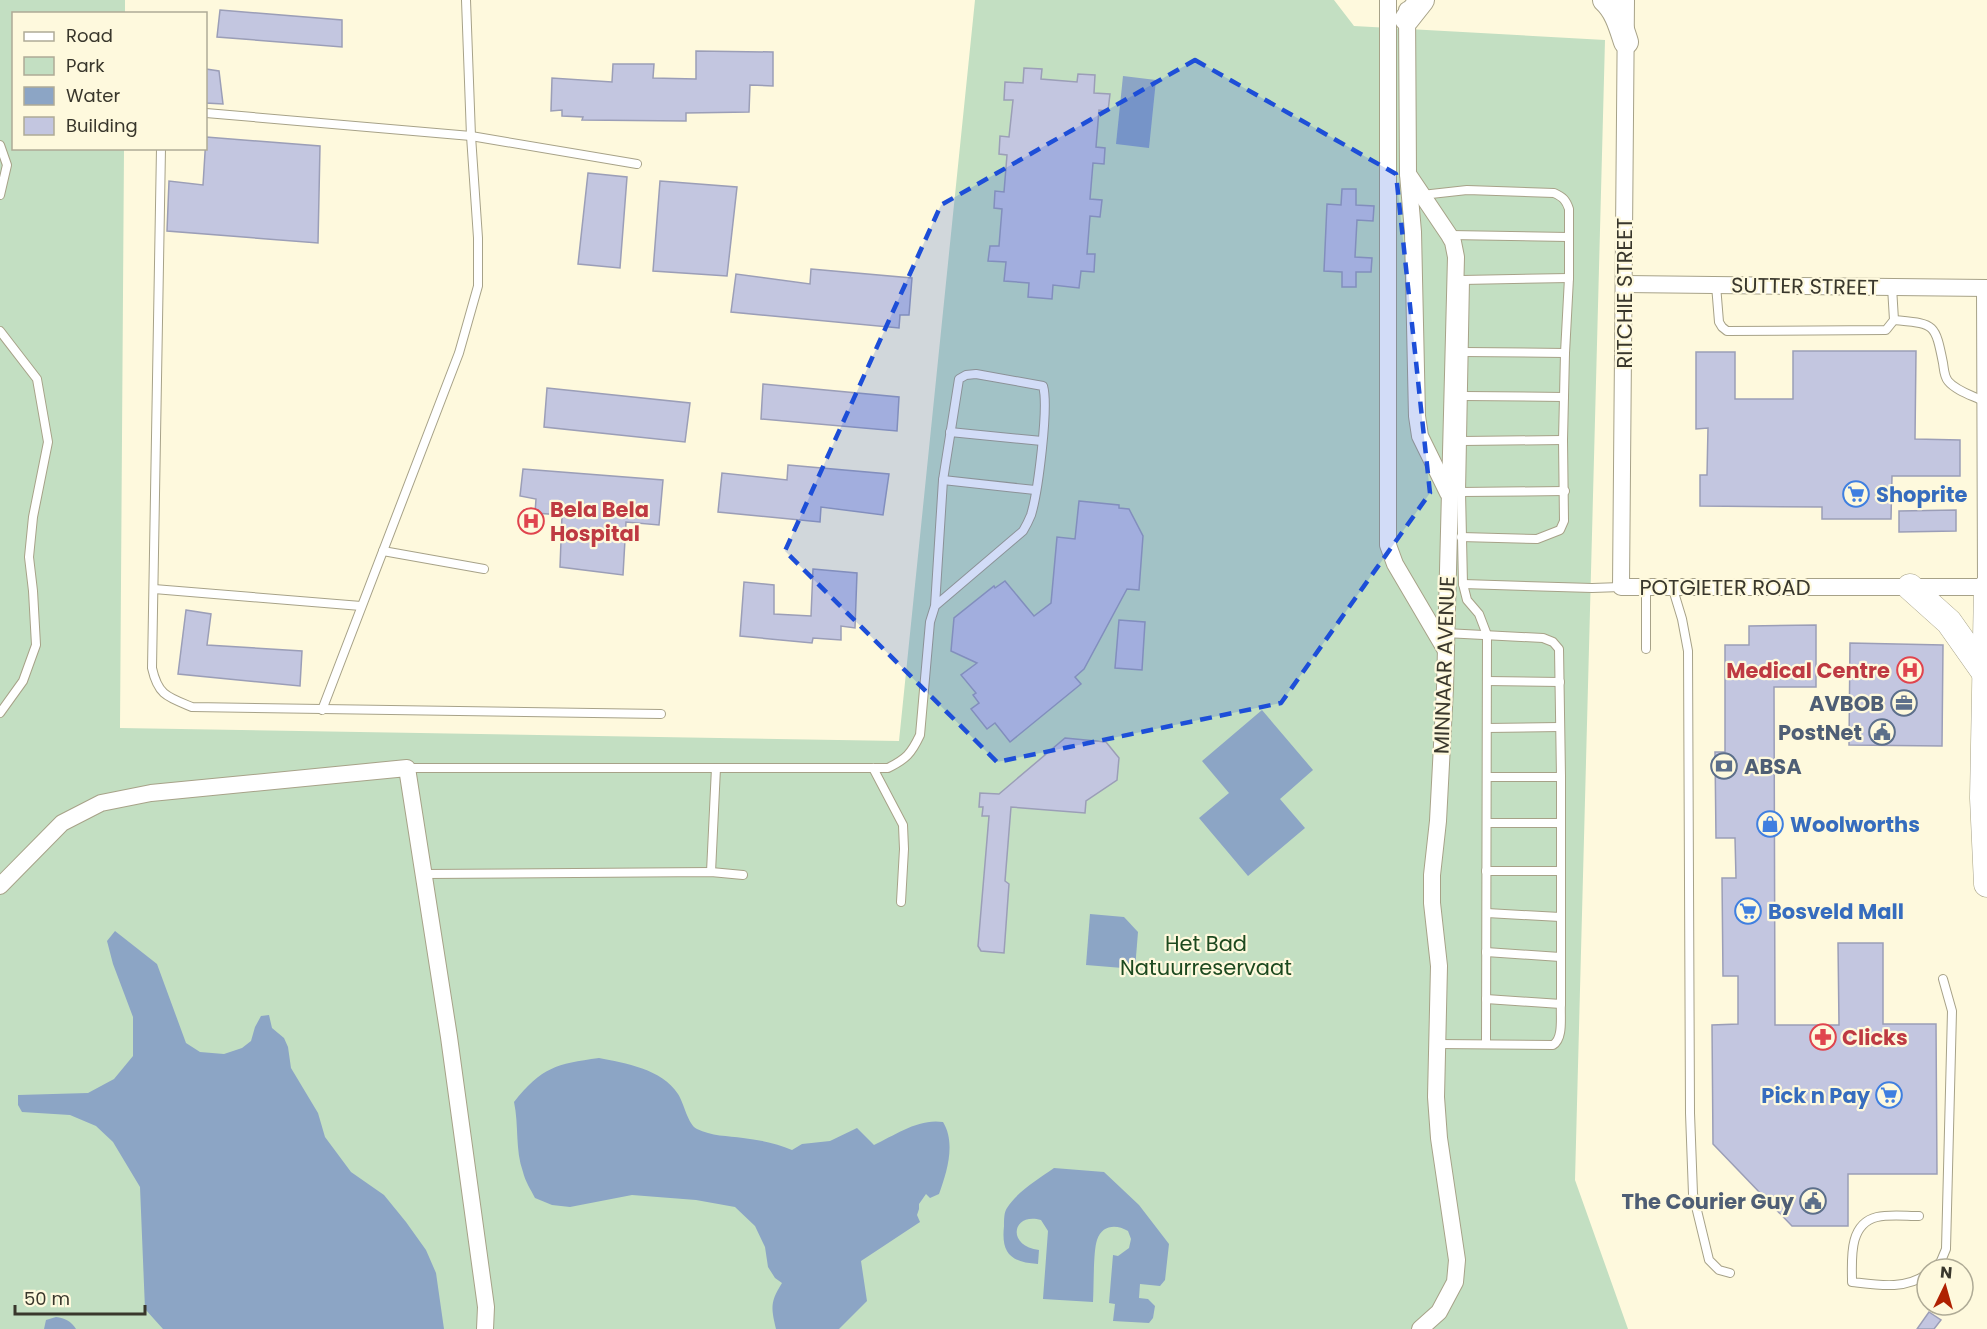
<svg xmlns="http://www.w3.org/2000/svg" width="1987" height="1329" viewBox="0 0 1987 1329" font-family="Poppins,sans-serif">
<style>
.green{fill:#c3dfc2}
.water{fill:#8ca5c5}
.building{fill:#c3c6e0;stroke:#9b9eb7;stroke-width:1.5}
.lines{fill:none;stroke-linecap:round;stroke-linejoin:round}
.lane-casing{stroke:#a7a288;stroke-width:10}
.street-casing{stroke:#a7a288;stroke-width:18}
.secondary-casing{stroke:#a7a288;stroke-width:26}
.primary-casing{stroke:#a7a288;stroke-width:27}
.lane{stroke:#fff;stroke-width:8}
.street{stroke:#fff;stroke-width:16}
.secondary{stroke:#fff;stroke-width:24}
.primary{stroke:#fff;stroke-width:26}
.marked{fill:#1d4ed8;fill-opacity:0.2;stroke:#1d4ed8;stroke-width:4.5;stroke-dasharray:12 8;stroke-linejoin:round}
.labels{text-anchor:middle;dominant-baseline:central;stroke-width:4.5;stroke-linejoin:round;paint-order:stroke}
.street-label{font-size:21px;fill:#39372c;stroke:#fef9dd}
.shop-label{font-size:21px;font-weight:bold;fill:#366cbe;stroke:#fef9dd;text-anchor:start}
.health-label{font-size:21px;font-weight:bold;fill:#be3a42;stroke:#fef9dd;text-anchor:start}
.service-label{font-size:21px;font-weight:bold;fill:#4e5e75;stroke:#fef9dd;text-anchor:end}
.park-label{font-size:21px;fill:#1c491f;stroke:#fef9dd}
</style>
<rect width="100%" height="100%" fill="#fef9dd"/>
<!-- green -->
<polygon class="green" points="0,0 125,0 125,13 14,14 14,148 124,149 120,728 899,741 975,0 1334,0 1354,26 1605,40 1575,1180 1628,1329 0,1329"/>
<!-- water -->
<g class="water">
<polygon points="1123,76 1156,80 1149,148 1116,144"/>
<polygon points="1262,710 1313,770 1280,799 1305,828 1248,876 1199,818 1229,793 1202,761"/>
<polygon points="1090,914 1124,917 1138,932 1135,969 1086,965"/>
<polygon points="115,931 157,964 186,1043 200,1052 224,1054 242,1048 251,1041 255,1027 261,1016 269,1015 272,1028 284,1038 288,1047 291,1068 318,1113 325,1137 351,1172 384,1195 406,1222 426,1250 436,1273 444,1329 163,1329 145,1309 140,1187 113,1142 96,1126 70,1115 22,1112 18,1105 18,1095 88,1093 114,1079 133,1056 133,1017 113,964 107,941"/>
<path d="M599,1058C625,1063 662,1069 678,1094C684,1103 688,1125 697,1129C711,1136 728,1136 743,1138C759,1140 777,1143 792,1150L802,1144L830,1141L857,1128L874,1145C895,1135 919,1118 943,1122C956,1143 947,1172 939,1194L930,1198L926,1194L919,1204V1209L917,1215L920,1222L861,1261L867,1301L839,1329H776C771,1308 770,1302 782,1283L775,1278L768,1267L765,1247L755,1226L735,1207L696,1200L632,1195L570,1207L552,1205L535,1198C531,1190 525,1181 523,1172C515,1150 519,1125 514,1102C542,1067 556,1064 599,1058Z"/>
<path d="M1054,1168L1104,1172L1139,1205L1169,1244L1165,1280L1160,1286L1140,1284L1139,1298L1148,1299L1155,1306L1153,1318L1149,1323L1113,1321L1115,1304L1109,1303L1113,1255L1118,1256L1129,1248L1131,1239L1128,1231C1116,1224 1102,1225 1097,1240C1093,1252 1094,1288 1093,1302L1043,1299L1048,1231L1041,1220C1012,1212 1006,1246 1039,1250L1038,1264C1011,1262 1001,1254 1004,1226C1004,1220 1004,1212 1007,1208C1018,1191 1037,1180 1054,1168Z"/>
<path d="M56,1317C65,1318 71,1321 76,1329H44L46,1320Z"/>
</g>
<!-- building -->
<g class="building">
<polygon points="220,10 342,20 342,47 217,37"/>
<polygon points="696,51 773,52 773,86 750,85 749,112 686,113 686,121 582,120 583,117 562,116 562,110 551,111 552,78 612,82 613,64 654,64 653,78 696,79"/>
<polygon points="1024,68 1042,69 1041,79 1077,82 1078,74 1095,75 1094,93 1110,94 1108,111 1099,110 1096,147 1105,148 1104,164 1093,163 1090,199 1102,200 1100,217 1090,216 1087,254 1095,254 1094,272 1081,271 1079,288 1053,285 1052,299 1028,297 1029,283 1004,281 1006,262 988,261 990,246 999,246 1002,209 994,208 995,191 1004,192 1007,155 999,154 1000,136 1009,137 1013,100 1004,100 1005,82 1023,83"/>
<polygon points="206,69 219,71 223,104 206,103"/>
<polygon points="206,137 320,146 318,243 167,231 169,181 203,185"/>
<polygon points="588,173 627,177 620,268 578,264"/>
<polygon points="660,181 737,187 727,276 653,271"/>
<polygon points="1342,189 1356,189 1356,205 1374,206 1373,221 1357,220 1355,257 1372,258 1371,272 1356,272 1356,287 1342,287 1342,272 1324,271 1327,204 1341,205"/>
<polygon points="811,269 912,278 909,315 900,315 899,328 731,312 736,274 810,284"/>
<polygon points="1793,351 1916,351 1915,439 1960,440 1960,476 1892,476 1891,519 1822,519 1822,507 1700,506 1700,475 1707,475 1708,428 1696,429 1696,352 1735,352 1735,399 1793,399"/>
<polygon points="763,384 899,397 897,431 761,419"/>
<polygon points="547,388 690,403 685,442 544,427"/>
<polygon points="788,465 889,474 883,515 821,507 820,522 718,512 722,473 787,480"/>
<polygon points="523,469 663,480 659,525 626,522 623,575 560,567 562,515 535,513 536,499 520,496"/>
<polygon points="1079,501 1119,505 1119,508 1129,509 1143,536 1139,590 1127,589 1084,669 1075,677 1081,684 1010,742 995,723 987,729 971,709 979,703 973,695 976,693 961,675 977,663 951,651 954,618 994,586 995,588 1005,581 1034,616 1051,603 1057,537 1075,539"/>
<polygon points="1956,510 1956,531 1899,532 1899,511"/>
<polygon points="813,569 857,573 855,628 841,626 841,640 813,638 812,643 740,636 744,582 774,585 774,614 811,616"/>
<polygon points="186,610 211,614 207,645 302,651 300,686 178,674"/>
<polygon points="1119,620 1145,622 1142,670 1115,668"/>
<polygon points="1816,625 1816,687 1774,687 1775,1025 1839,1025 1838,943 1883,943 1883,1024 1936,1024 1937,1174 1848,1174 1848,1226 1792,1226 1713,1144 1712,1025 1738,1024 1738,976 1723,976 1722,878 1736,878 1735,838 1716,838 1715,752 1725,752 1725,645 1749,645 1749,626"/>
<polygon points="1850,643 1943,645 1942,746 1849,745"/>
<polygon points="1065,738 1106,742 1119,758 1117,780 1086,801 1085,813 1011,807 1005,881 1009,884 1004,953 981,951 978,946 989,816 982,816 983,807 979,807 980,793 999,794"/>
<polygon points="1929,1312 1941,1320 1934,1329 1917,1329"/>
</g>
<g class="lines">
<!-- lane casing -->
<g class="lane-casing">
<g id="lane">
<polyline points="206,113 471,136 637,164"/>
<polyline points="0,145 7,165 0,195"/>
<path d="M161,148L152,668C158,695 167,697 192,707L661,714"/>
<path d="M1422,195L1467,190L1554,193C1563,197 1566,200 1569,209V278L1565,353L1563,440L1564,521L1560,530L1537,539L1461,537"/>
<polyline points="1450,235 1568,237"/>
<polyline points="1462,280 1569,278"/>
<polyline points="1465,280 1461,492 1463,584 1467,600 1479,614 1487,635 1486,1044"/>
<polyline points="1716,285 1719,322 1722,327 1727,331 1886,330 1894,320 1892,287"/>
<path d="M1894,320C1934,324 1935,322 1943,363C1944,369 1944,376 1948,381C1956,391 1974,396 1985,402"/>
<polyline points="0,331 37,379 48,442 33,517 29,557 33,591 36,645 23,681 0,713"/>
<polyline points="1464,352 1565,353"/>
<polyline points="1464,396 1564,397"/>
<polyline points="950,432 1042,441"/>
<polyline points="1462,441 1563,440"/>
<polyline points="943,480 1035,490"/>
<polyline points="1461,492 1565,491"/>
<polyline points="383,551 484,569"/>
<polyline points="1463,584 1592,588 1621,587"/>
<polyline points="1672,586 1682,619 1688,651 1690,1113 1693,1194 1709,1260 1719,1270 1730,1273"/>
<polyline points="154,589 361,606"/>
<polyline points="1646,649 1646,586"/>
<polyline points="1487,681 1560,682"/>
<polyline points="322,710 459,353 478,286 478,238 471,136 466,0"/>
<polyline points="1487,728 1560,727"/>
<path d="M407,768H888C906,759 911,754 920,735L930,622L935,606L1023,531C1026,526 1029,520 1031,515C1038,492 1049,406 1043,386L976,374L966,375L959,379L943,480L935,606"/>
<polyline points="873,768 903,825 904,849 901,902"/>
<polyline points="1487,777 1561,777"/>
<polyline points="1487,823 1560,823"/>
<polyline points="1486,871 1560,871"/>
<polyline points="711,872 716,768"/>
<polyline points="424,874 711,872 743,875"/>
<polyline points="1487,913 1560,917"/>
<polyline points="1486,952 1560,957"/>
<polyline points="1486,999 1561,1004"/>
<path d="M1438,1044L1553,1045C1564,1038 1560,1016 1561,1004V777L1559,649L1553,642L1543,638L1445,633"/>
<path d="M1919,1216C1906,1216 1889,1214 1877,1217C1848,1224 1852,1260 1852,1282C1878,1285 1905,1290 1927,1274"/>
<polyline points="1934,1269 1941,1261 1946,1249 1952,1011 1943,979"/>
</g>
</g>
<!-- street casing -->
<g class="street-casing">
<g id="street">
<polyline points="1388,0 1388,545 1395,564 1445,649"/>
<polyline points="1626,0 1621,587 1986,587 1985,288"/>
<polyline points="1407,10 1408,174 1413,232 1417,416 1420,436 1448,493"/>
<polyline points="1408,174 1449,235 1453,242 1456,257 1445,688 1438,821 1432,875 1432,903 1439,966 1436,1097 1439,1138 1457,1260 1455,1282 1439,1312 1420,1329"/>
<polyline points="1624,284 1987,288"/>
<polyline points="0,886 62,823 101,803 151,793 407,768 449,1037 486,1307 485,1329"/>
</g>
</g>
<!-- secondary casing -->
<g class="secondary-casing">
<g id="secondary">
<path d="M1605,0C1617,11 1621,27 1626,42"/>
<polyline points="1407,19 1422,0"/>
</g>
</g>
<!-- primary casing -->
<g class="primary-casing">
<g id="primary">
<polyline points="1910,587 1949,622 1985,673"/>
<polyline points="1987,587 1983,798 1987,884"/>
</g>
</g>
<!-- lane -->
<use href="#lane" class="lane"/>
<!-- street -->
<use href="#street" class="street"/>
<!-- secondary -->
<use href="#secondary" class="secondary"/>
<!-- primary -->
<use href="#primary" class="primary"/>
</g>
<!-- marked area -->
<path class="marked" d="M1195,60L1396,174L1430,493L1281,703L997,762L785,551L941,205Z"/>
<!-- icons -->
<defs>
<g id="supermarket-ring" transform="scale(1.35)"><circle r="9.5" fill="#fef9dd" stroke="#3f7fe0" stroke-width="1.5"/><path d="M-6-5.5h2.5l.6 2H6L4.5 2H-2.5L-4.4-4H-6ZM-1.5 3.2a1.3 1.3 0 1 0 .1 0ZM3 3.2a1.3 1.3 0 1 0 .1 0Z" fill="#3f7fe0"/></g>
<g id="hospital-ring" transform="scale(1.35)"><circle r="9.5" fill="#fef9dd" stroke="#e0444e" stroke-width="1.5"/><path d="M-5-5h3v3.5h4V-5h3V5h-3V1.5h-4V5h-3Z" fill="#e0444e"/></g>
<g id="office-ring" transform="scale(1.35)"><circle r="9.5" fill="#fef9dd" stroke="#5c6f8a" stroke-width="1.5"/><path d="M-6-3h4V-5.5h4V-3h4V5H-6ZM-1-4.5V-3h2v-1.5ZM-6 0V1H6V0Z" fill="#5c6f8a"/></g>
<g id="civic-ring" transform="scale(1.35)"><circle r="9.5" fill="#fef9dd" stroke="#5c6f8a" stroke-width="1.5"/><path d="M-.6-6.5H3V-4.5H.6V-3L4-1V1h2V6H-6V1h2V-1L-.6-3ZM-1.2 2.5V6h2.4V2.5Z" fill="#5c6f8a"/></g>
<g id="bank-ring" transform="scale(1.35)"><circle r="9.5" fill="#fef9dd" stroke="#5c6f8a" stroke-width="1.5"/><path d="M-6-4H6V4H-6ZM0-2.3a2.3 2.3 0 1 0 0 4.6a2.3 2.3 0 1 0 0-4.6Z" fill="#5c6f8a"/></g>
<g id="shop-ring" transform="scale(1.35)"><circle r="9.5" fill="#fef9dd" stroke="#3f7fe0" stroke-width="1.5"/><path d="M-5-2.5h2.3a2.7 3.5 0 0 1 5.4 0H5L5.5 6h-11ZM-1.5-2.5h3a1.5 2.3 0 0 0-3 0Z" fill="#3f7fe0"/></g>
<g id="pharmacy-ring" transform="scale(1.35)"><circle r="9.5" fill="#fef9dd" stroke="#e0444e" stroke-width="1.5"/><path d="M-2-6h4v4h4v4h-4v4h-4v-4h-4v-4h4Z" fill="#e0444e"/></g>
</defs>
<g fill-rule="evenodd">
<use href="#supermarket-ring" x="1856" y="494"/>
<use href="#hospital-ring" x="531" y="521"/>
<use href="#hospital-ring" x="1910" y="670"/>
<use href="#office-ring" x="1904" y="703"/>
<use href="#civic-ring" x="1882" y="732"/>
<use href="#bank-ring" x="1724" y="766"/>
<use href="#shop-ring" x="1770" y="824"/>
<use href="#supermarket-ring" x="1748" y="911"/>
<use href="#pharmacy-ring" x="1823" y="1037"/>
<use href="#supermarket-ring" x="1889" y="1095"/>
<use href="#civic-ring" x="1813" y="1201"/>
</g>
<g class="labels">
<!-- street labels -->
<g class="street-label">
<text transform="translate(1805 286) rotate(1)">SUTTER STREET</text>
<text transform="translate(1624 293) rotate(-90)">RITCHIE STREET</text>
<text x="1725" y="587">POTGIETER ROAD</text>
<text transform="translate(1444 665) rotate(-88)">MINNAAR AVENUE</text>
</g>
<!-- shop labels -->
<g class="shop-label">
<text x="1876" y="494">Shoprite</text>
<text x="1790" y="824">Woolworths</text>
<text x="1768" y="911">Bosveld Mall</text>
<text x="1870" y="1095" text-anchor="end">Pick n Pay</text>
</g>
<!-- health labels -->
<g class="health-label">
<text x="550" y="509">Bela Bela<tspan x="550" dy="24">Hospital</tspan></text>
<text x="1890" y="670" text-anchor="end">Medical Centre</text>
<text x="1842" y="1037">Clicks</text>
</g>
<!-- service labels -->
<g class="service-label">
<text x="1884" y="703">AVBOB</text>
<text x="1862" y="732">PostNet</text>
<text x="1744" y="766" text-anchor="start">ABSA</text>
<text x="1794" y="1201">The Courier Guy</text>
</g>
<!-- park labels -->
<g class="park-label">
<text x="1206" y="943">Het Bad<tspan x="1206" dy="24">Natuurreservaat</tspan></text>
</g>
</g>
<!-- legend -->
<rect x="12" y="12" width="195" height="138" fill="#fef9dd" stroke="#afab96" stroke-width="1.5"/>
<rect x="24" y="32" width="30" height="9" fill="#ffffff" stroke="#afab96" stroke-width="1.5"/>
<text x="66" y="42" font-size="18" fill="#39372c">Road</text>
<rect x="24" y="57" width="30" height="18" fill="#c3dfc2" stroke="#afab96" stroke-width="1.5"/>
<text x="66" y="72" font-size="18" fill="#39372c">Park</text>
<rect x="24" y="87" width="30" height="18" fill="#8ca5c5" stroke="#afab96" stroke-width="1.5"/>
<text x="66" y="102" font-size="18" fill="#39372c">Water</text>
<rect x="24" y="117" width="30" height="18" fill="#c3c6e0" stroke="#afab96" stroke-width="1.5"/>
<text x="66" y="132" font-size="18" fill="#39372c">Building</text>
<!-- north arrow -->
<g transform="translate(1945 1287) rotate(5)"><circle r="28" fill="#fef9dd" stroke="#afab96" stroke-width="1.5"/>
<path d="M0-4.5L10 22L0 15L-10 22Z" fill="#af2102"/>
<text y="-9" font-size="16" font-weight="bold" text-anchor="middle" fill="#39372c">N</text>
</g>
<!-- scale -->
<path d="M15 1305v9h130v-9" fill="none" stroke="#39372c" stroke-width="3"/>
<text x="24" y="1305" font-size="18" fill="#39372c" stroke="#fef9dd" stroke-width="4.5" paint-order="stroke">50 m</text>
</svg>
